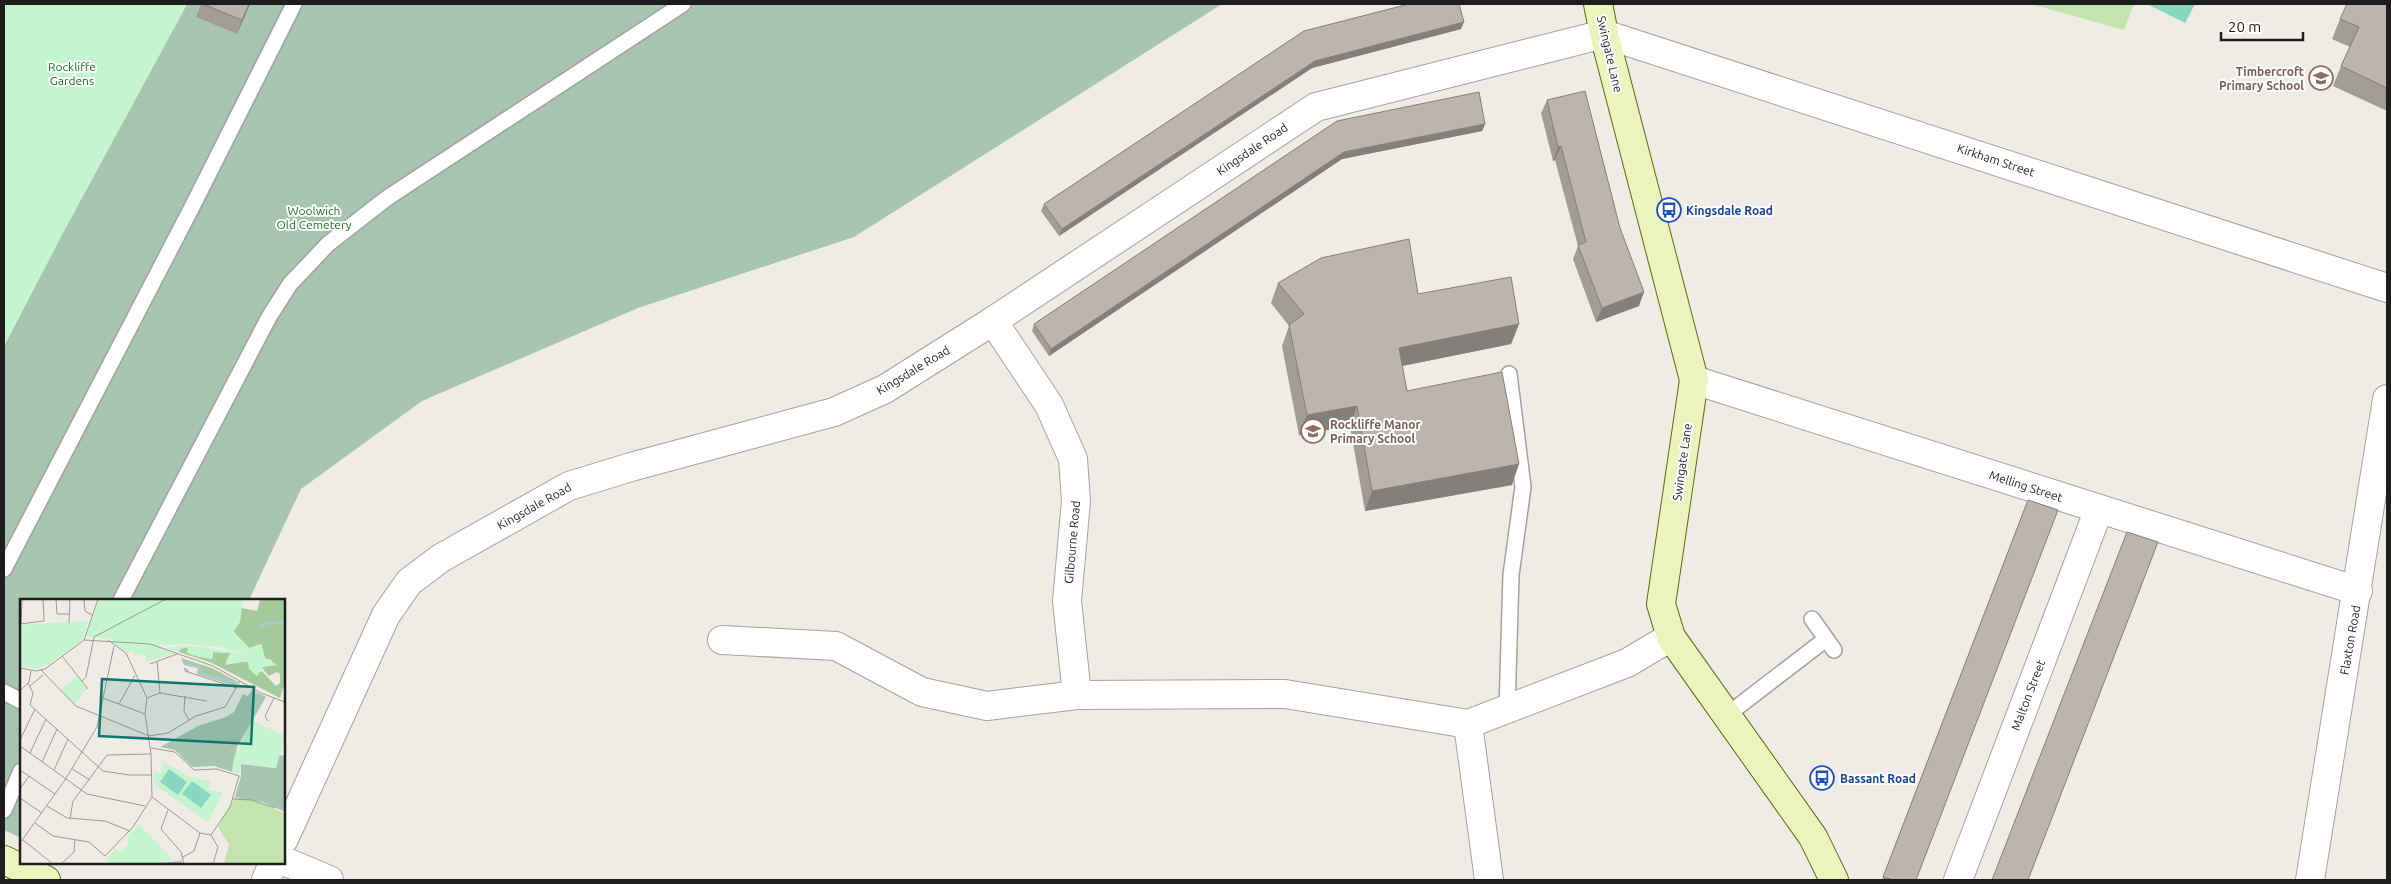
<svg xmlns="http://www.w3.org/2000/svg" width="2391" height="884" viewBox="0 0 2391 884" font-family="Ubuntu,sans-serif">
<style>
.grass{fill:#c3e4af}
.cemetery{fill:#a8c5af}
.park{fill:#c5f5ce}
.pitch{fill:#89d7c1}
.lines{fill:none;stroke-linecap:round;stroke-linejoin:round}
.lane-casing{stroke:#a2a2a2;stroke-width:18}
.street-casing{stroke:#a2a2a2;stroke-width:30}
.secondary-casing{stroke:#586d0d;stroke-width:30}
.lane{stroke:#fff;stroke-width:15}
.street{stroke:#fff;stroke-width:28}
.secondary{stroke:#ebf4bd;stroke-width:28}
.wall{fill:#a19c96}
.shaded-wall{fill:#837f7a}
.building{fill:#bbb5ae;stroke:#837f7a}
.labels{text-anchor:middle;dominant-baseline:central;stroke-width:4;stroke-linejoin:round;paint-order:stroke}
.street-label{font-size:12px;fill:#1e1e1e;stroke:#fff}
.park-label{font-size:12px;fill:#147427;stroke:#fff}
.education-label{font-size:12px;font-weight:bold;fill:#785e54;stroke:#fff;text-anchor:end}
.transit-label{font-size:12px;font-weight:bold;fill:#164399;stroke:#fff;text-anchor:start}
.inset-river{fill:none;stroke:#a9c8d8;stroke-width:2.5}
.inset-road{fill:none;stroke:#9b9a95;stroke-width:1}
.view{fill:#0f766e;fill-opacity:0.15;stroke:#0f766e;stroke-width:2.5}
.inset-edge{fill:none;stroke:#1e1e1e;stroke-width:2.5}
</style>
<rect width="100%" height="100%" fill="#eeece5"/>
<!-- grass -->
<polygon class="grass" points="2031,4 2134,4 2124,30"/>
<!-- cemetery -->
<polygon class="cemetery" points="187,4 1222,4 854,237 638,308 422,401 301,489 249,600 21,600 21,838 4,830 4,346 65,229"/>
<!-- park -->
<polygon class="park" points="4,4 187,4 65,229 4,346"/>
<!-- pitch -->
<polygon class="pitch" points="2147,4 2195,4 2185,23"/>
<g class="lines">
<!-- lane casing -->
<g class="lane-casing">
<g id="lane">
<polyline points="4,569 191,209 294,4"/>
<polyline points="121,600 269,317 290,284 328,244 387,198 683,4"/>
<polyline points="1812,619 1834,650"/>
<polyline points="4,692 21,701"/>
<polyline points="1507,709 1511,575 1523,487 1509,374"/>
<polyline points="1727,715 1826,639"/>
<polyline points="4,810 21,771"/>
</g>
</g>
<!-- street casing -->
<g class="street-casing">
<g id="street">
<polyline points="993,321 1049,405 1073,459 1076,501 1067,601 1077,695"/>
<polyline points="1694,380 2358,591"/>
<polyline points="722,640 836,646 922,692 987,706 1077,695 1285,694 1468,724"/>
<polyline points="284,839 386,615 409,582 441,558 569,486 631,467 834,412 885,389 993,321 1316,107 1604,34 2387,288"/>
<polyline points="284,861 329,880"/>
<polyline points="266,880 273,863"/>
<polyline points="1489,880 1468,724 1627,663 1671,637"/>
<polyline points="1958,880 2099,509"/>
<polyline points="2310,880 2387,399"/>
</g>
</g>
<!-- secondary casing -->
<g class="secondary-casing">
<g id="secondary">
<polyline points="1598,4 1604,34 1694,380 1661,604 1671,637 1813,837 1834,880"/>
<polyline points="4,860 46,880"/>
</g>
</g>
<!-- lane -->
<use href="#lane" class="lane"/>
<!-- street -->
<use href="#street" class="street"/>
<!-- secondary -->
<use href="#secondary" class="secondary"/>
</g>
<!-- wall -->
<g class="wall">
<polygon points="201,4 250,4 237,34 196,17"/>
<polygon points="2387,4 2387,111 2333,86 2341,66 2350,47 2332,39 2340,19"/>
<polygon points="1461,29 1312,68 1059,236 1041,211 1044,204 1304,31"/>
<polygon points="1547,100 1639,306 1596,322 1573,259 1578,246 1555,160 1553,161 1541,113"/>
<polygon points="1337,121 1485,124 1482,131 1342,159 1049,356 1032,331 1034,324"/>
<polygon points="1278,283 1418,294 1519,324 1511,344 1402,366 1407,391 1512,485 1365,511 1350,426 1299,435 1282,346 1289,326 1271,303"/>
<polygon points="2028,500 1916,880 1882,880"/>
</g>
<!-- shaded-wall -->
<g class="shaded-wall">
<polygon points="249,4 250,4 237,34 242,20"/>
<polygon points="1464,22 1461,29 1312,68 1059,236 1062,229 1315,61"/>
<polygon points="1485,124 1482,131 1342,159 1049,356 1051,349 1344,152"/>
<polygon points="1561,146 1555,160 1553,161 1558,147"/>
<polygon points="1644,292 1639,306 1596,322 1602,308"/>
<polygon points="1519,324 1511,344 1392,368 1399,348"/>
<polygon points="1357,406 1350,426 1299,435 1307,415"/>
<polygon points="1519,464 1512,485 1365,511 1372,491"/>
</g>
<!-- building -->
<g class="building">
<polygon points="203,4 249,4 242,20"/>
<polygon points="1409,4 1459,4 1464,22 1315,61 1062,229 1044,204 1304,31"/>
<polygon points="2347,4 2387,4 2387,88 2341,66 2359,27 2340,19"/>
<polygon points="1585,91 1620,228 1644,292 1602,308 1578,245 1586,242 1561,146 1558,147 1547,100"/>
<polygon points="1479,92 1485,124 1344,152 1051,349 1034,324 1337,121"/>
<polygon points="1409,239 1418,294 1511,277 1519,324 1399,348 1407,391 1502,372 1519,464 1372,491 1357,406 1307,415 1289,325 1304,314 1278,283 1321,258"/>
<polygon points="2028,500 2058,510 1916,880 1894,880 1883,877"/>
<polygon points="2127,532 2158,542 2028,880 1992,880"/>
</g>
<!-- icons -->
<defs>
<g id="school-ring" transform="scale(1.25)"><circle r="9.5" fill="#fff" stroke="#8d6e63" stroke-width="1.5"/><path d="M0-5L7-2L0 1L-7-2ZM-4 1L0 2.5L4 1V4Q0 6-4 4Z" fill="#8d6e63"/></g>
<g id="bus-ring" transform="scale(1.25)"><circle r="9.5" fill="#fff" stroke="#1a4fb4" stroke-width="1.5"/><path d="M-5-6H5V4H4V6H2V4H-2V6H-4V4H-5ZM-3.5-4V0h7V-4ZM-3.5 1.2v1.5H-2V1.2ZM2 1.2v1.5H3.5V1.2Z" fill="#1a4fb4"/></g>
</defs>
<g fill-rule="evenodd">
<use href="#school-ring" x="2321" y="78"/>
<use href="#bus-ring" x="1669" y="210"/>
<use href="#school-ring" x="1313" y="431"/>
<use href="#bus-ring" x="1822" y="778"/>
</g>
<g class="labels">
<!-- street labels -->
<g class="street-label">
<text transform="translate(1610 54) rotate(77)">Swingate Lane</text>
<text transform="translate(1252 149) rotate(-34)">Kingsdale Road</text>
<text transform="translate(1996 160) rotate(18)">Kirkham Street</text>
<text transform="translate(913 370) rotate(-31)">Kingsdale Road</text>
<text transform="translate(1682 462) rotate(-82)">Swingate Lane</text>
<text transform="translate(2026 486) rotate(18)">Melling Street</text>
<text transform="translate(534 506) rotate(-29)">Kingsdale Road</text>
<text transform="translate(1072 542) rotate(-85)">Gilbourne Road</text>
<text transform="translate(2350 640) rotate(-80)">Flaxton Road</text>
<text transform="translate(2028 695) rotate(-69)">Malton Street</text>
</g>
<!-- park labels -->
<g class="park-label">
<text x="72" y="66">Rockliffe<tspan x="72" dy="14">Gardens</tspan></text>
<text x="314" y="210">Woolwich<tspan x="314" dy="14">Old Cemetery</tspan></text>
</g>
<!-- education labels -->
<g class="education-label">
<text x="2304" y="71">Timbercroft<tspan x="2304" dy="14">Primary School</tspan></text>
<text x="1330" y="424" text-anchor="start">Rockliffe Manor<tspan x="1330" dy="14">Primary School</tspan></text>
</g>
<!-- transit labels -->
<g class="transit-label">
<text x="1686" y="210">Kingsdale Road</text>
<text x="1840" y="778">Bassant Road</text>
</g>
</g>
<!-- overview -->
<g transform="translate(20 599)">
<rect width="265" height="265" fill="#eeece5"/>
<path d="M215,198L234,200L265,215V265H195L204,264L209,246L198,228Z" fill="#c3e4af"/>
<path d="M240,0H265V83L260,99L192,64L159,53V50L168,48L176,57L192,60L193,53L210,54L206,63H229L234,75L242,72L256,87L260,84V75L257,73L249,77L242,69L253,62L245,59L241,45L229,49L213,32L220,23L221,9L237,12ZM161,59L192,69L218,83L215,87L177,75L178,69L164,66Z" fill="#a5ca9d"/>
<path d="M232,91L246,98L217,148L212,173L194,167L172,168L155,151L140,148L178,127L206,118L214,113L223,95L228,97ZM259,156L265,157V213L242,203L215,198L221,177V165L255,169Z" fill="#a8c5af"/>
<path d="M79,0H223L220,23L213,33L229,49L241,45L245,59L257,66L243,68L237,77L229,70L228,62L205,66L210,54L193,53L192,60L172,56L167,53L168,48L160,50L159,53L145,49L167,47L182,48L228,56L200,48L168,45L139,46V49L154,55L127,63L125,55L115,57L112,51L107,53L94,45L93,40L66,37ZM68,22L62,41L29,65L16,70L0,67V26ZM57,77L67,90L55,105L41,91ZM233,122L265,137L256,169L221,165L219,175L212,173L214,158ZM142,162L171,179L190,182L189,191L203,193L188,223L135,186L133,173L142,174ZM119,225L152,260L137,265H89L87,258L96,250L99,253L109,245L107,238Z" fill="#c5f5ce"/>
<path d="M149,170L167,183L158,196L140,183ZM172,182L191,196L181,209L162,195Z" fill="#89d7c1"/>
<path class="inset-river" d="M239,28L249,24H265M165,65L179,68L182,75L216,84M141,265L162,263"/>
<path class="inset-road" d="M36,0L37,15H49M64,0L65,12L72,16M49,24L50,0M0,25L24,22L23,0M1,25L2,0M64,41L78,0M42,57L68,90M130,65L157,55M0,69L16,72L25,70L64,41L130,45L193,67L241,94L265,103M21,71L56,107L129,137M169,73L165,69V72L217,89M62,82L66,78L74,38L146,0M8,84L13,94L10,106L83,172L109,176H132M10,87L23,76M0,92L9,83L11,72M140,94L187,102M165,97L164,112L169,121M83,99L125,115M127,99L140,94L137,62M99,105L115,76M248,122L245,117L254,99M129,137L148,134L176,117L205,108L220,82M0,141L15,110M0,147L67,195L125,207M131,149L155,153L174,171L197,170L219,177L210,208L191,236M10,154L26,120M22,163L37,130M52,170L70,181M0,171L35,195M34,171L48,140M0,190L9,177M132,198L180,234L191,236M0,199L22,214M213,200L231,201L255,209M27,207L47,219L85,222L110,232M148,211L141,230L161,253L164,265M50,220L53,202L87,156L131,155M15,224L33,237L69,243L85,257L113,228L132,198L131,155L125,115L127,99L106,54L88,41M191,236L198,248L193,265M3,241L33,265M0,244L45,181L77,128L94,47M163,258L174,252L180,234M41,265L54,253L55,240"/>
<path class="view" d="M82,80L234,88L231,145L79,137Z"/>
<rect width="265" height="265" class="inset-edge"/>
</g>
<!-- border -->
<rect width="2391" height="884" fill="none" stroke="#1e1e1e" stroke-width="10"/>
<!-- scale -->
<path d="M2221 32v8h82v-8" fill="none" stroke="#1e1e1e" stroke-width="2.5"/>
<text x="2228" y="32" font-size="15" fill="#1e1e1e" stroke="#ffffff" stroke-width="4" paint-order="stroke">20 m</text>
</svg>
